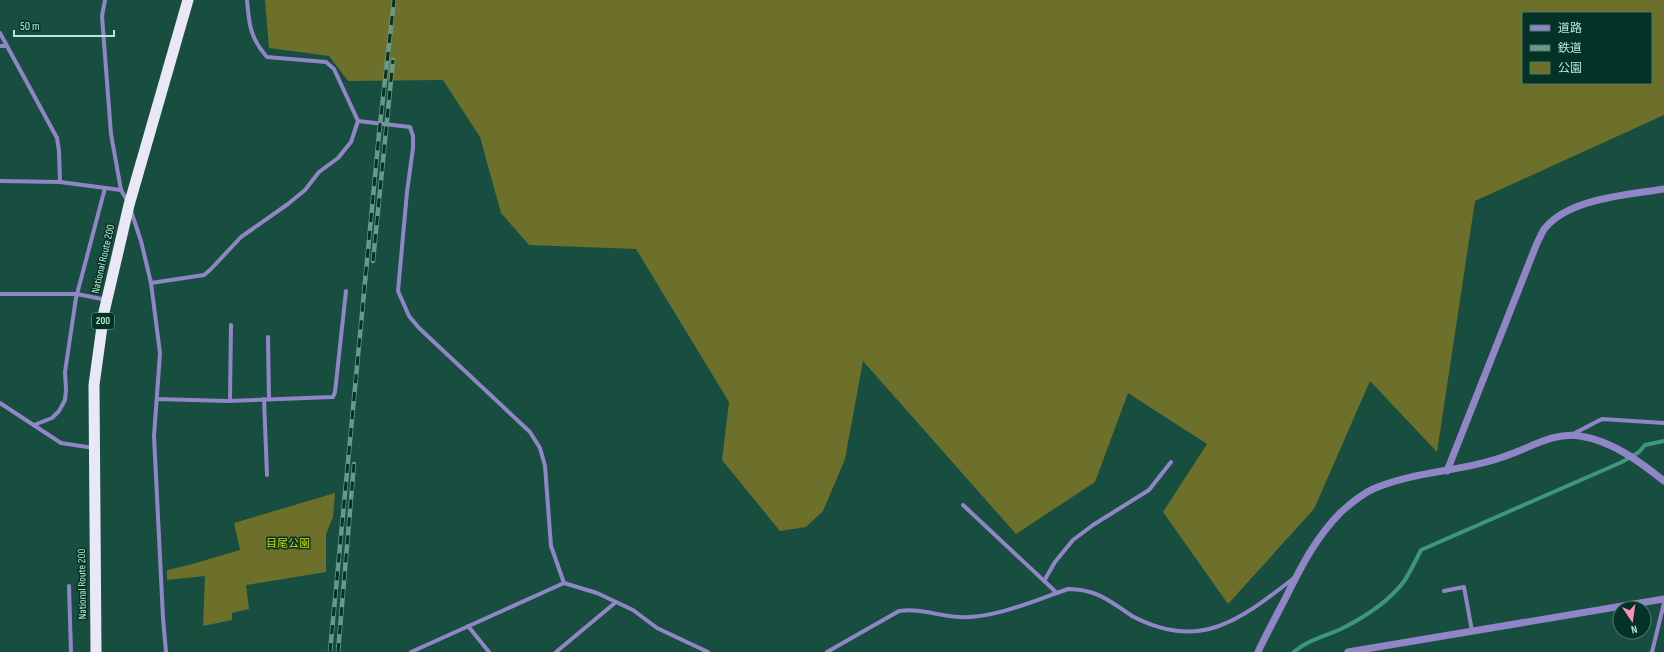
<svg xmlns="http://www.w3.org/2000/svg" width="1664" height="652" viewBox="0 0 1664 652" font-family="'Sofia Sans Condensed','Noto Sans JP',sans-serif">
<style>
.green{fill:#6c702b;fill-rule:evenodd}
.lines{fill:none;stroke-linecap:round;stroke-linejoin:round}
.stream{stroke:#3d967d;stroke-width:4}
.minor{stroke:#9185c7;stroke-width:4}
.tertiary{stroke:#9185c7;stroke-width:7}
.trunk{stroke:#eae8f6;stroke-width:11}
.rail-casing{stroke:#689a8b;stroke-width:4.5}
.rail{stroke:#043227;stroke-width:3;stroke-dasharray:9;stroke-linecap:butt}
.labels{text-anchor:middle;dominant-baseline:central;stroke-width:3;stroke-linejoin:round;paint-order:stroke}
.shield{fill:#043227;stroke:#82b0a2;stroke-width:1}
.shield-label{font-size:10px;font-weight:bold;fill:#b8e6d6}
.street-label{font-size:11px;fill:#b8e6d6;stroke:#043227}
.park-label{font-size:11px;fill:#cfd502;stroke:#043227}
</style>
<rect width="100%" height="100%" fill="#174e3f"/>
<!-- green -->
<g class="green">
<path d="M265,0H1664V115L1475,201L1437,452L1370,381L1314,509L1228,604L1163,512L1207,444L1128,393L1095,482L1016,534L863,361L845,459L823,511L806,527L780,531L722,460L729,402L636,249L529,245L501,213L480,137L443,80L348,81L329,56L269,48ZM1523,13H1651V83H1523Z"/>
<polygon points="335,493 333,517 326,534 326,572 246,585 249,609 232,613 232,620 203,626 205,576 167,580 167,570 189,565 240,550 234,523"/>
</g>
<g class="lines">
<!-- stream -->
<path class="stream" d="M1294,652C1307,640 1326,636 1341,629C1365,617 1389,602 1405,580C1411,570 1416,560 1421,550L1622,462L1639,452L1645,445L1664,441"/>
<!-- minor -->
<g class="minor">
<polyline points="105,0 102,16 111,134 121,190 128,202"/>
<polyline points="0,33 57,138 59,151 60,182"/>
<polyline points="0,46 7,46"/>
<polyline points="358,121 410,127 413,136 413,148 407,192 398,291 409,316 419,328 530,432 540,448 545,466 551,546 564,583 597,593 616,602 633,610 657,628 708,652"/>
<polyline points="0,181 60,182 121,190"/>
<polyline points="131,211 141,241 151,283 160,353 154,436 163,618 166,652"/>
<path d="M151,283L204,275L211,269L241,237L288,204L305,190L319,172L338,158L351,142L358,121L334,69L326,62L267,57C250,38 249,24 247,0"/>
<polyline points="0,294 77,294 107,300"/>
<polyline points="268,337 269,399"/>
<polyline points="157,399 227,401 333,397 335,392 346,291"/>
<polyline points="264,399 267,475"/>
<polyline points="230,400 231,325"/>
<polyline points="0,403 61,443 94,448"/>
<polyline points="34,425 52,418 59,411 65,400 66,390 65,372 76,298 105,188"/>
<polyline points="1573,434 1602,419 1664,423"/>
<polyline points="963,505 1057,593"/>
<polyline points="1044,581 1055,562 1073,540 1093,525 1149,490 1171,462"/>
<polyline points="69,586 71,652"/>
<polyline points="1444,591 1464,587 1472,631"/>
<polyline points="468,626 489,652"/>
<polyline points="411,652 564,583"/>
<polyline points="556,652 616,602"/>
<path d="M827,652L899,611C922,608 937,616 959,617C995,619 1035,600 1068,589C1096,589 1110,601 1132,616C1200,652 1240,620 1294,578"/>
<polyline points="1652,652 1664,603"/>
</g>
<!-- tertiary -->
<g class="tertiary">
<path d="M1447,471L1537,243C1540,238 1542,231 1546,227C1571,198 1628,195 1664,189"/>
<path d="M1258,652C1266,635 1275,618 1284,601C1300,569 1315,538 1341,512C1350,504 1362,494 1373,489C1416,470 1466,472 1511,454C1533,446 1555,432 1580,436C1612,441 1639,461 1664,481"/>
<polyline points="1348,652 1664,599"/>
</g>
<!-- trunk -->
<polyline class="trunk" points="96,652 94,385 104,312 129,205 188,0"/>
<!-- rail casing -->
<g class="rail-casing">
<g id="rail">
<polyline points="373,261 393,60"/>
<polyline points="330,652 379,134 394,0"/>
<polyline points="338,652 354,464"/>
</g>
</g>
<!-- rail -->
<use href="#rail" class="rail"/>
</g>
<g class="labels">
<!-- shield labels -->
<rect class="shield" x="92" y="313" width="22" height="16" rx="3"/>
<g class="shield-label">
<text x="103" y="321">200</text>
</g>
<!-- street labels -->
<g class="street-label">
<text transform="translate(103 259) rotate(-77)">National Route 200</text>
<text transform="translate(82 584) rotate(-91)">National Route 200</text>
</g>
<!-- park labels -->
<g class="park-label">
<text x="288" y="543">目尾公園</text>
</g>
</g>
<!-- legend -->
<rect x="1522" y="12" width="130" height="72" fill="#043227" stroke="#4c7a6d"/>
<rect x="1530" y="25" width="20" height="6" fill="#9185c7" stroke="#4c7a6d"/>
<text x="1558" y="32" font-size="12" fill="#b8e6d6">道路</text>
<rect x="1530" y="45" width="20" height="6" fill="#689a8b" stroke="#4c7a6d"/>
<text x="1558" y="52" font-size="12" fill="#b8e6d6">鉄道</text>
<rect x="1530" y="62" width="20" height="12" fill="#6c702b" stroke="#4c7a6d"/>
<text x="1558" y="72" font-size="12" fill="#b8e6d6">公園</text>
<!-- north arrow -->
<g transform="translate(1632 620) rotate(167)"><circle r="19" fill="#043227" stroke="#4c7a6d"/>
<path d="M0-3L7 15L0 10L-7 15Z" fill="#fc8fc1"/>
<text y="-6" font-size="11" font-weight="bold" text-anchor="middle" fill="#b8e6d6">N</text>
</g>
<!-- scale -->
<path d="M14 30v6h100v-6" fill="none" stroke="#b8e6d6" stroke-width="2"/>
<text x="20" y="30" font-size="12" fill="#b8e6d6" stroke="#043227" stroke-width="3" paint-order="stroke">50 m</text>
</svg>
